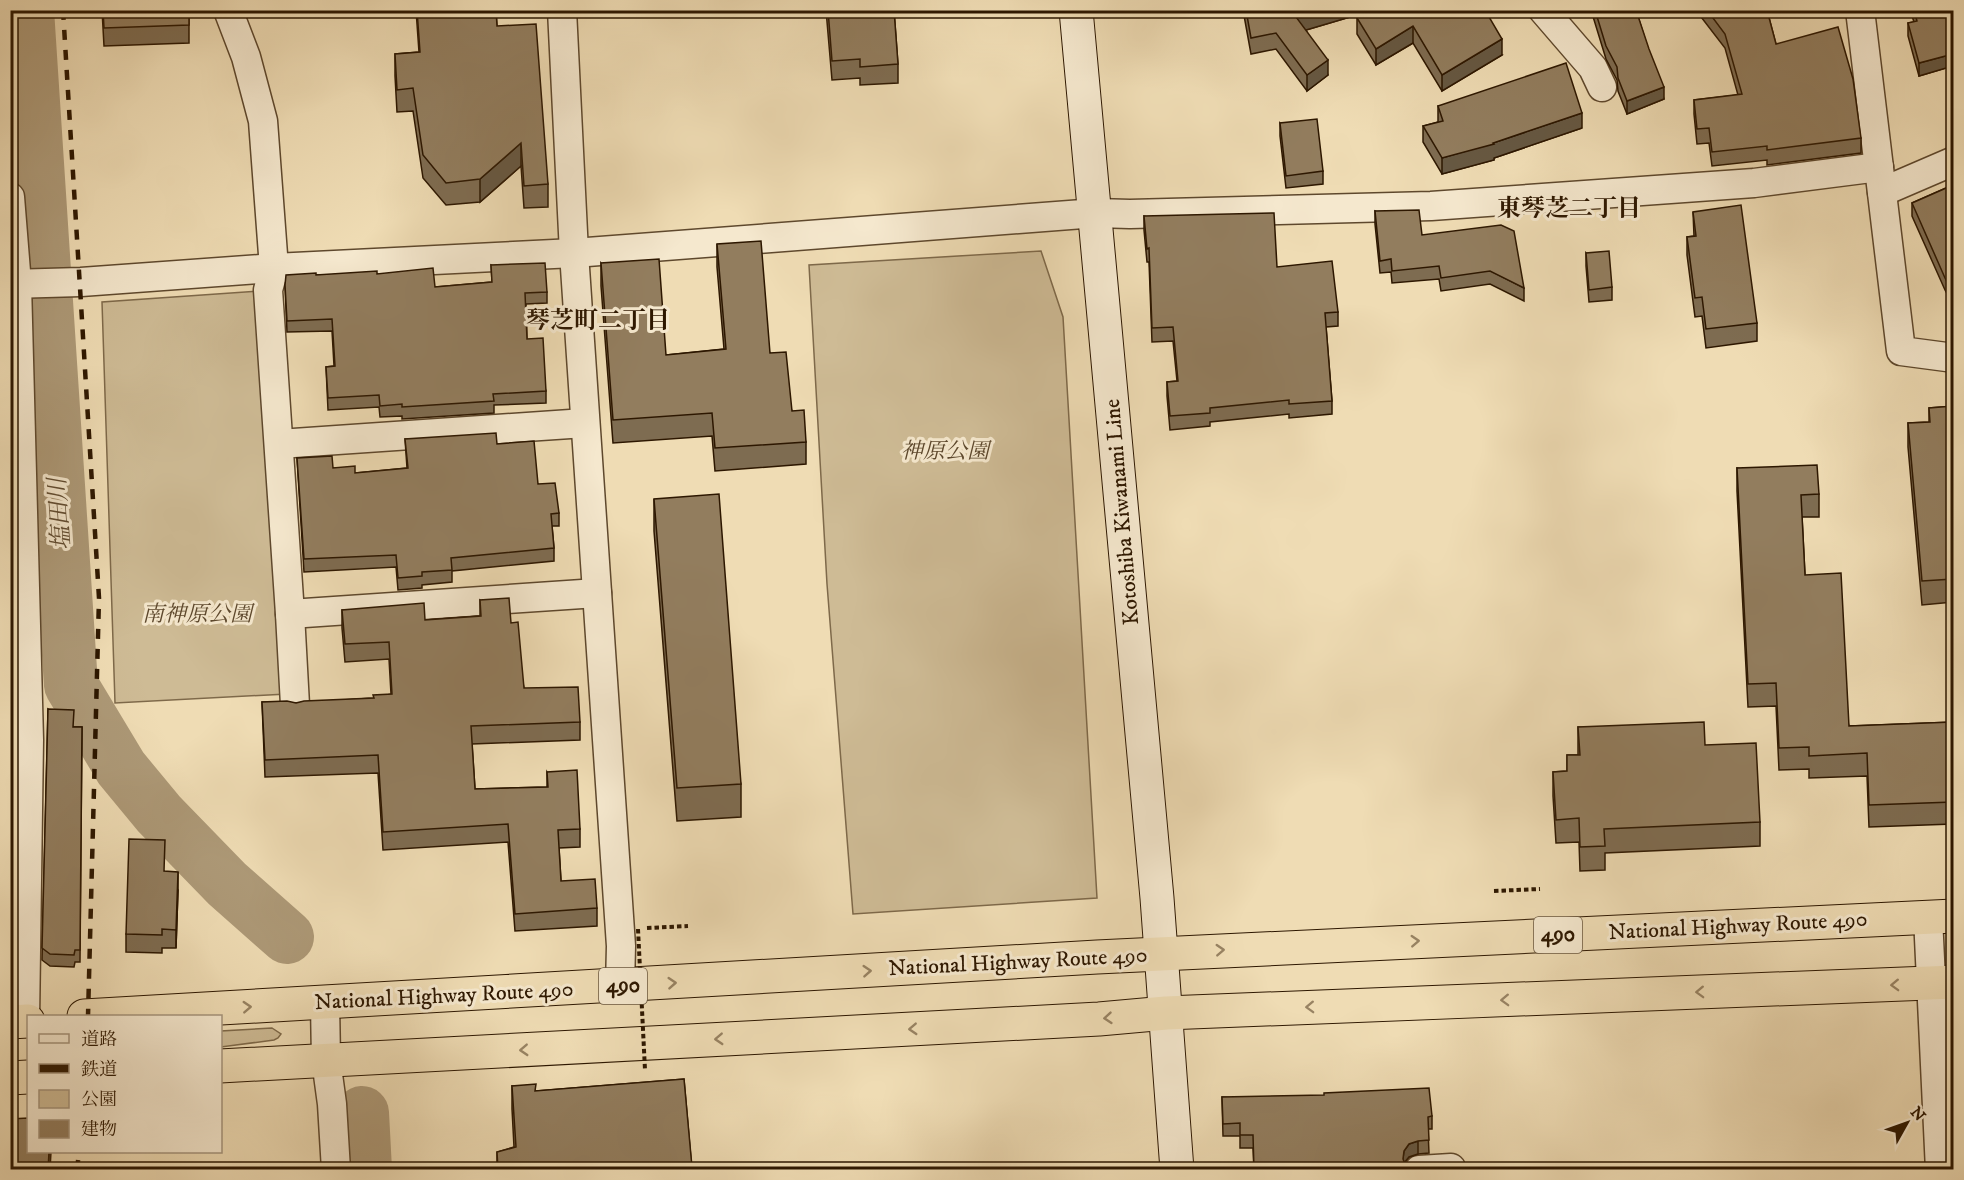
<svg xmlns="http://www.w3.org/2000/svg" width="1964" height="1180" viewBox="0 0 1964 1180" font-family="'IM FELL DW Pica','Noto Serif JP',serif">
<style>
.green{fill:#cebb95;stroke:#7e694a;stroke-width:1.5}
.lines{fill:none;stroke-linecap:round;stroke-linejoin:round}
.river{stroke:#ad9977;stroke-width:54}
.street-casing{stroke:#5e482d;stroke-width:31}
.secondary-casing{stroke:#2d1700;stroke-width:35}
.highway-casing{stroke:#2d1700;stroke-width:35}
.path{stroke:#2d1700;stroke-width:4;stroke-dasharray:4.5 3;stroke-linecap:butt}
.street{stroke:#f5e8ce;stroke-width:28}
.secondary{stroke:#f5e8ce;stroke-width:33}
.highway{stroke:#efdcb4;stroke-width:33}
.rail{stroke:#2d1700;stroke-width:4.5;stroke-dasharray:10 10;stroke-linecap:butt}
.path-bridge{stroke:#2d1700;stroke-width:4;stroke-dasharray:4.5 3;stroke-linecap:butt}
.wall{fill:#7e6c51;stroke:#2d1700;stroke-width:1.5}
.shaded-wall{fill:#665842;stroke:#2d1700;stroke-width:1.5}
.building{fill:#927d5e;stroke:#2d1700;stroke-width:1.5}
.oneway{stroke:#988363}
.labels{text-anchor:middle;dominant-baseline:central;stroke-width:6;stroke-linejoin:round;paint-order:stroke}
.shield{fill:#f5e8ce;stroke:#69563e;stroke-width:1.5}
.shield-label{font-size:21px;font-weight:bold;fill:#2d1700}
.park-label{font-size:22px;font-style:italic;fill:#5d482d;stroke:#f5e8ce}
.street-label{font-size:22px;fill:#2d1700;stroke:#f5e8ce}
.neighbourhood-label{font-size:24px;font-weight:bold;fill:#2d1700;stroke:#f5e8ce}
.water-label{font-size:24px;font-style:italic;fill:#604b30;stroke:#f5e8ce}
</style>
<rect width="100%" height="100%" fill="#efdcb4"/>
<filter id="stains"><feTurbulence type="fractalNoise" baseFrequency=".00333" numOctaves="4"/><feColorMatrix values="0 0 0 0 .2 0 0 0 0 .09 0 0 0 0 .02 0 0 0 .5 -.17"/></filter>
<radialGradient id="worn" r=".72"><stop offset=".6" stop-color="#630" stop-opacity="0"/><stop offset="1" stop-color="#630" stop-opacity=".3"/></radialGradient>
<!-- green -->
<g class="green">
<polygon points="1041,251 1063,317 1097,898 853,914 827,584 809,265"/>
<polygon points="258,291 287,694 115,703 102,302"/>
<polygon points="272,1028 281,1034 278,1038 274,1040 221,1047 221,1031"/>
</g>
<g class="lines">
<!-- river -->
<g class="river">
<polyline points="27,10 71,685 121,768 159,814 227,884 287,937"/>
<polyline points="362,1113 365,1170"/>
</g>
<!-- street casing -->
<g class="street-casing">
<g id="street">
<polyline points="228,10 246,57 263,121 274,268 268,290 290,614 295,705"/>
<polyline points="562,10 574,253 621,946 620,986"/>
<polyline points="1543,10 1593,68 1602,87"/>
<polyline points="1860,10 1901,351 1954,358"/>
<polyline points="1882,192 1954,161"/>
<polyline points="10,197 17,284 29,740 25,1021"/>
<polyline points="10,284 81,282 274,268 574,253 1096,213 1130,214 1431,206 1754,183 1879,167"/>
<polyline points="279,444 585,423"/>
<polyline points="290,614 597,593"/>
<polyline points="1928,917 1940,1170"/>
<polyline points="325,1003 326,1060 332,1104 336,1170"/>
<polyline points="1419,1170 1451,1168"/>
</g>
</g>
<!-- secondary casing -->
<g class="secondary-casing">
<polyline id="secondary" points="1076,10 1157,898 1177,1170"/>
</g>
<!-- highway casing -->
<g class="highway-casing">
<g id="highway">
<polyline points="84,1016 1097,957 1954,916"/>
<polyline points="10,1022 28,1021"/>
<polyline points="220,1066 1099,1019 1166,1013 1954,982"/>
<polyline points="10,1078 28,1077"/>
</g>
</g>
<!-- path -->
<g class="path">
<polyline points="1494,891 1540,889"/>
<polyline points="647,928 688,926"/>
</g>
<!-- street -->
<use href="#street" class="street"/>
<!-- secondary -->
<use href="#secondary" class="secondary"/>
<!-- highway -->
<use href="#highway" class="highway"/>
<!-- rail -->
<g class="rail">
<polyline points="63,10 99,598 88,1016"/>
<polyline points="77,1170 79,1152"/>
</g>
<!-- path-bridge -->
<polyline class="path-bridge" points="638,929 645,1070"/>
</g>
<!-- wall -->
<g class="wall">
<polygon points="102,10 189,10 189,43 104,46"/>
<polygon points="416,10 496,10 497,26 548,184 548,207 524,208 521,166 480,202 446,205 423,178 413,111 397,112 395,76 395,54 419,52"/>
<polygon points="826,10 894,10 898,64 898,83 860,85 860,78 832,80"/>
<polygon points="1243,10 1357,10 1357,15 1306,30 1328,75 1307,91 1276,49 1251,54"/>
<polygon points="1369,10 1502,55 1442,91 1413,43 1376,65 1357,34 1357,18"/>
<polygon points="1591,10 1636,10 1664,99 1627,114 1618,91 1617,80 1606,59"/>
<polygon points="1698,10 1767,10 1776,44 1861,138 1861,153 1767,165 1767,160 1712,166 1709,143 1697,144 1694,114 1694,100 1738,95 1725,48 1698,13"/>
<polygon points="1910,10 1953,10 1953,66 1919,76 1908,36 1908,23 1914,22"/>
<polygon points="1438,106 1582,128 1494,158 1494,160 1442,174 1423,142 1423,126 1438,122"/>
<polygon points="1280,123 1323,171 1323,184 1286,188 1280,136"/>
<polygon points="1953,185 1953,305 1945,290 1912,216 1912,203"/>
<polygon points="1375,211 1524,288 1524,301 1490,284 1441,291 1439,279 1392,283 1391,272 1380,273 1375,224"/>
<polygon points="1693,212 1757,323 1757,341 1706,348 1702,316 1695,317 1687,255 1687,237 1694,236"/>
<polygon points="1144,216 1277,267 1338,312 1338,326 1326,327 1332,401 1332,414 1289,418 1289,414 1210,422 1210,426 1170,430 1167,396 1167,382 1177,381 1173,341 1152,342 1149,262 1147,262 1144,230"/>
<polygon points="717,244 770,353 792,411 806,442 806,464 715,471 712,436 613,443 601,286 601,263 666,355 724,349 717,267"/>
<polygon points="1586,253 1612,287 1612,300 1589,302 1586,266"/>
<polygon points="491,265 547,292 547,303 526,304 527,339 546,391 546,403 494,405 494,413 402,419 402,416 380,417 379,407 328,410 326,367 334,366 332,331 287,332 285,285 316,275 377,274 435,287 492,282"/>
<polygon points="1953,406 1953,602 1922,605 1908,447 1908,423 1929,422 1929,408"/>
<polygon points="405,439 497,444 538,484 559,513 559,526 552,526 554,548 554,561 452,571 452,582 422,585 422,588 398,590 396,567 304,572 297,458 333,468 355,473 407,468"/>
<polygon points="1737,468 1819,494 1819,517 1802,517 1805,575 1849,726 1953,722 1953,824 1869,827 1867,776 1809,778 1809,769 1779,770 1776,706 1748,707 1737,491"/>
<polygon points="654,499 741,784 741,817 677,821 654,531"/>
<polygon points="480,600 511,623 524,688 580,722 580,740 472,744 475,789 547,787 547,772 580,829 580,847 559,848 561,881 597,908 597,926 515,931 508,842 383,850 378,773 265,777 262,702 296,703 373,698 391,694 389,659 345,662 342,628 342,610 425,620 480,616"/>
<polygon points="48,709 74,727 82,727 80,962 75,962 74,967 50,966 42,960"/>
<polygon points="1578,727 1705,745 1760,822 1760,846 1605,853 1605,870 1580,871 1579,842 1556,843 1553,796 1553,772 1567,771 1567,755 1578,755"/>
<polygon points="164,871 178,890 176,948 162,948 162,953 126,952 126,934"/>
<polygon points="684,1079 692,1170 497,1170 497,1152 514,1147 512,1109 512,1086 536,1091"/>
<polygon points="1222,1097 1432,1116 1432,1129 1428,1129 1429,1153 1418,1154 1409,1157 1404,1163 1406,1167 1408,1170 1254,1170 1253,1148 1240,1148 1240,1136 1223,1136"/>
</g>
<!-- shaded-wall -->
<g class="shaded-wall">
<polygon points="1318,10 1357,10 1357,15 1296,33 1296,17"/>
<polygon points="1413,26 1413,43 1376,65 1376,49"/>
<polygon points="1502,39 1502,55 1442,91 1442,75"/>
<polygon points="1953,54 1953,66 1919,76 1919,63"/>
<polygon points="1328,60 1328,75 1307,91 1307,75"/>
<polygon points="1664,87 1664,99 1627,114 1627,101"/>
<polygon points="1582,113 1582,128 1494,158 1494,160 1442,174 1442,158 1493,143"/>
<polygon points="521,143 521,166 480,202 480,179"/>
<polygon points="178,872 178,890 176,948 176,930"/>
<polygon points="1418,1141 1418,1154 1409,1157 1404,1163 1403,1159 1404,1151 1409,1144"/>
<polygon points="49,1152 51,1152 50,1170 48,1170"/>
</g>
<!-- building -->
<g class="building">
<polygon points="103,10 189,10 189,25 104,28"/>
<polygon points="417,10 496,10 497,26 536,24 548,184 524,186 521,143 480,179 446,183 423,155 413,88 397,90 395,54 420,52"/>
<polygon points="828,10 894,10 898,64 860,67 860,59 832,61"/>
<polygon points="1246,10 1318,10 1296,17 1328,60 1307,75 1276,33 1251,38"/>
<polygon points="1369,10 1485,10 1502,39 1442,75 1413,26 1376,49 1357,18"/>
<polygon points="1595,10 1636,10 1649,49 1664,87 1627,101 1618,78 1617,67 1606,46"/>
<polygon points="1707,10 1767,10 1776,44 1838,27 1853,79 1861,138 1767,150 1767,146 1712,152 1709,128 1697,129 1694,100 1742,94 1725,34"/>
<polygon points="1914,10 1953,10 1953,54 1919,63 1908,23 1917,21"/>
<polygon points="1566,63 1582,113 1493,143 1494,144 1442,158 1423,126 1443,121 1438,106"/>
<polygon points="1317,119 1323,171 1286,176 1280,123"/>
<polygon points="1953,185 1953,293 1945,278 1912,203"/>
<polygon points="1741,205 1757,323 1706,329 1702,297 1695,298 1687,237 1696,236 1693,212"/>
<polygon points="1419,210 1422,235 1501,225 1514,231 1524,288 1490,271 1441,278 1439,266 1392,271 1391,259 1380,261 1375,211"/>
<polygon points="1274,213 1277,267 1332,261 1338,312 1325,313 1332,401 1289,404 1289,400 1210,408 1210,413 1170,416 1167,382 1178,381 1173,327 1152,328 1149,248 1147,249 1144,216"/>
<polygon points="761,241 770,353 786,352 792,411 804,410 806,442 715,448 712,413 613,420 601,263 659,259 666,355 726,349 717,244"/>
<polygon points="1609,251 1612,287 1589,290 1586,253"/>
<polygon points="545,263 547,292 525,293 527,339 543,338 546,391 493,394 494,401 402,407 402,404 380,406 379,395 328,398 326,367 335,366 332,319 287,321 285,285 286,275 316,273 316,275 377,271 377,274 433,268 435,287 492,282 491,265"/>
<polygon points="1953,406 1953,579 1922,581 1908,423 1930,422 1929,408"/>
<polygon points="496,433 497,444 534,441 538,484 555,483 559,513 551,514 554,548 451,558 452,570 422,572 422,576 398,578 396,555 304,559 297,458 332,456 333,468 355,466 355,473 408,468 405,439"/>
<polygon points="1817,465 1819,494 1801,495 1805,575 1841,573 1849,726 1953,722 1953,802 1869,805 1867,753 1809,756 1809,747 1779,748 1776,683 1748,684 1737,468"/>
<polygon points="719,494 741,784 677,788 654,499"/>
<polygon points="509,598 511,623 518,622 524,688 578,687 580,722 471,726 475,789 548,787 547,772 577,770 580,829 558,830 561,881 595,879 597,908 515,914 508,824 383,832 378,755 265,760 262,702 287,701 296,703 304,701 374,698 373,695 392,694 389,642 345,644 342,610 424,603 425,620 481,616 480,600"/>
<polygon points="48,709 74,710 73,727 82,727 80,950 75,950 74,955 50,954 42,948"/>
<polygon points="1704,722 1705,745 1756,743 1760,822 1604,829 1605,846 1580,847 1579,818 1556,820 1553,772 1567,771 1567,755 1580,755 1578,727"/>
<polygon points="129,839 165,840 164,871 178,872 176,930 162,929 162,935 126,934"/>
<polygon points="684,1079 692,1167 680,1167 680,1170 498,1170 497,1152 516,1147 512,1086 536,1084 535,1091"/>
<polygon points="1429,1088 1432,1116 1428,1117 1429,1140 1418,1141 1409,1144 1404,1151 1403,1159 1406,1167 1408,1170 1254,1170 1253,1135 1240,1135 1240,1123 1223,1124 1222,1097 1324,1095 1324,1093"/>
<polygon points="28,1118 28,1152 49,1152 48,1170 10,1170 10,1119"/>
</g>
<!-- one-way arrows -->
<defs><path id="oneway-chevron" d="M-2-3.5L2.5 0L-2 3.5" fill="none" stroke-width="1.6" stroke-linecap="round" stroke-linejoin="round" transform="scale(1.5)"/></defs>
<g class="oneway">
<use href="#oneway-chevron" transform="translate(1415 941) rotate(-3)"/>
<use href="#oneway-chevron" transform="translate(1220 950) rotate(-3)"/>
<use href="#oneway-chevron" transform="translate(867 971) rotate(-4)"/>
<use href="#oneway-chevron" transform="translate(672 983) rotate(-4)"/>
<use href="#oneway-chevron" transform="translate(1895 985) rotate(178)"/>
<use href="#oneway-chevron" transform="translate(1700 992) rotate(178)"/>
<use href="#oneway-chevron" transform="translate(1505 1000) rotate(178)"/>
<use href="#oneway-chevron" transform="translate(247 1007) rotate(-3)"/>
<use href="#oneway-chevron" transform="translate(1310 1007) rotate(178)"/>
<use href="#oneway-chevron" transform="translate(1108 1018) rotate(175)"/>
<use href="#oneway-chevron" transform="translate(913 1029) rotate(177)"/>
<use href="#oneway-chevron" transform="translate(719 1039) rotate(177)"/>
<use href="#oneway-chevron" transform="translate(524 1050) rotate(177)"/>
</g>
<g class="labels">
<!-- shield labels -->
<g class="shield">
<rect x="1534" y="917" width="48" height="36" rx="4.5"/>
<rect x="599" y="968" width="48" height="36" rx="4.5"/>
</g>
<g class="shield-label">
<text x="1558" y="935">490</text>
<text x="623" y="986">490</text>
</g>
<!-- park labels -->
<g class="park-label">
<text x="945" y="451">神原公園</text>
<text x="197" y="614">南神原公園</text>
</g>
<!-- street labels -->
<g class="street-label">
<text transform="translate(1122 512) rotate(-95)">Kotoshiba Kiwanami Line</text>
<text transform="translate(1738 926) rotate(-3)">National Highway Route 490</text>
<text transform="translate(1018 962) rotate(-3)">National Highway Route 490</text>
<text transform="translate(444 996) rotate(-3)">National Highway Route 490</text>
</g>
<!-- neighbourhood labels -->
<g class="neighbourhood-label">
<text x="1569" y="209">東琴芝二丁目</text>
<text x="598" y="321">琴芝町二丁目</text>
</g>
<!-- water labels -->
<g class="water-label">
<text transform="translate(60 514) rotate(-94)">塩田川</text>
</g>
</g>
<!-- margin -->
<rect width="1964" height="1180" fill="none" stroke="#efdcb4" stroke-width="36"/>
<rect x="12" y="12" width="1940" height="1156" fill="none" stroke="#2d1700" stroke-width="3"/>
<rect x="18" y="18" width="1928" height="1144" fill="none" stroke="#2d1700" stroke-width="1.5"/>
<!-- legend -->
<rect x="27" y="1015" width="195" height="138" fill="#f5e8ce" stroke="#a5947c" stroke-width="1.5"/>
<rect x="39" y="1034" width="30" height="9" fill="#f5e8ce" stroke="#a5947c" stroke-width="1.5"/>
<text x="81" y="1045" font-size="18" fill="#2d1700">道路</text>
<rect x="39" y="1064" width="30" height="9" fill="#2d1700" stroke="#a5947c" stroke-width="1.5"/>
<text x="81" y="1075" font-size="18" fill="#2d1700">鉄道</text>
<rect x="39" y="1090" width="30" height="18" fill="#cebb95" stroke="#a5947c" stroke-width="1.5"/>
<text x="81" y="1105" font-size="18" fill="#2d1700">公園</text>
<rect x="39" y="1120" width="30" height="18" fill="#927d5e" stroke="#a5947c" stroke-width="1.5"/>
<text x="81" y="1135" font-size="18" fill="#2d1700">建物</text>
<!-- north arrow -->
<g transform="translate(1907 1123) rotate(50)" stroke="#f5e8ce" stroke-width="4.5" paint-order="stroke">
<path d="M0-4.5L10 22L0 15L-10 22Z" fill="#2d1700"/>
<text y="-9" font-size="16" font-weight="bold" text-anchor="middle" fill="#2d1700">N</text>
</g>
<rect width="100%" height="100%" filter="url(#stains)"/>
<rect width="100%" height="100%" fill="url(#worn)"/>
</svg>
